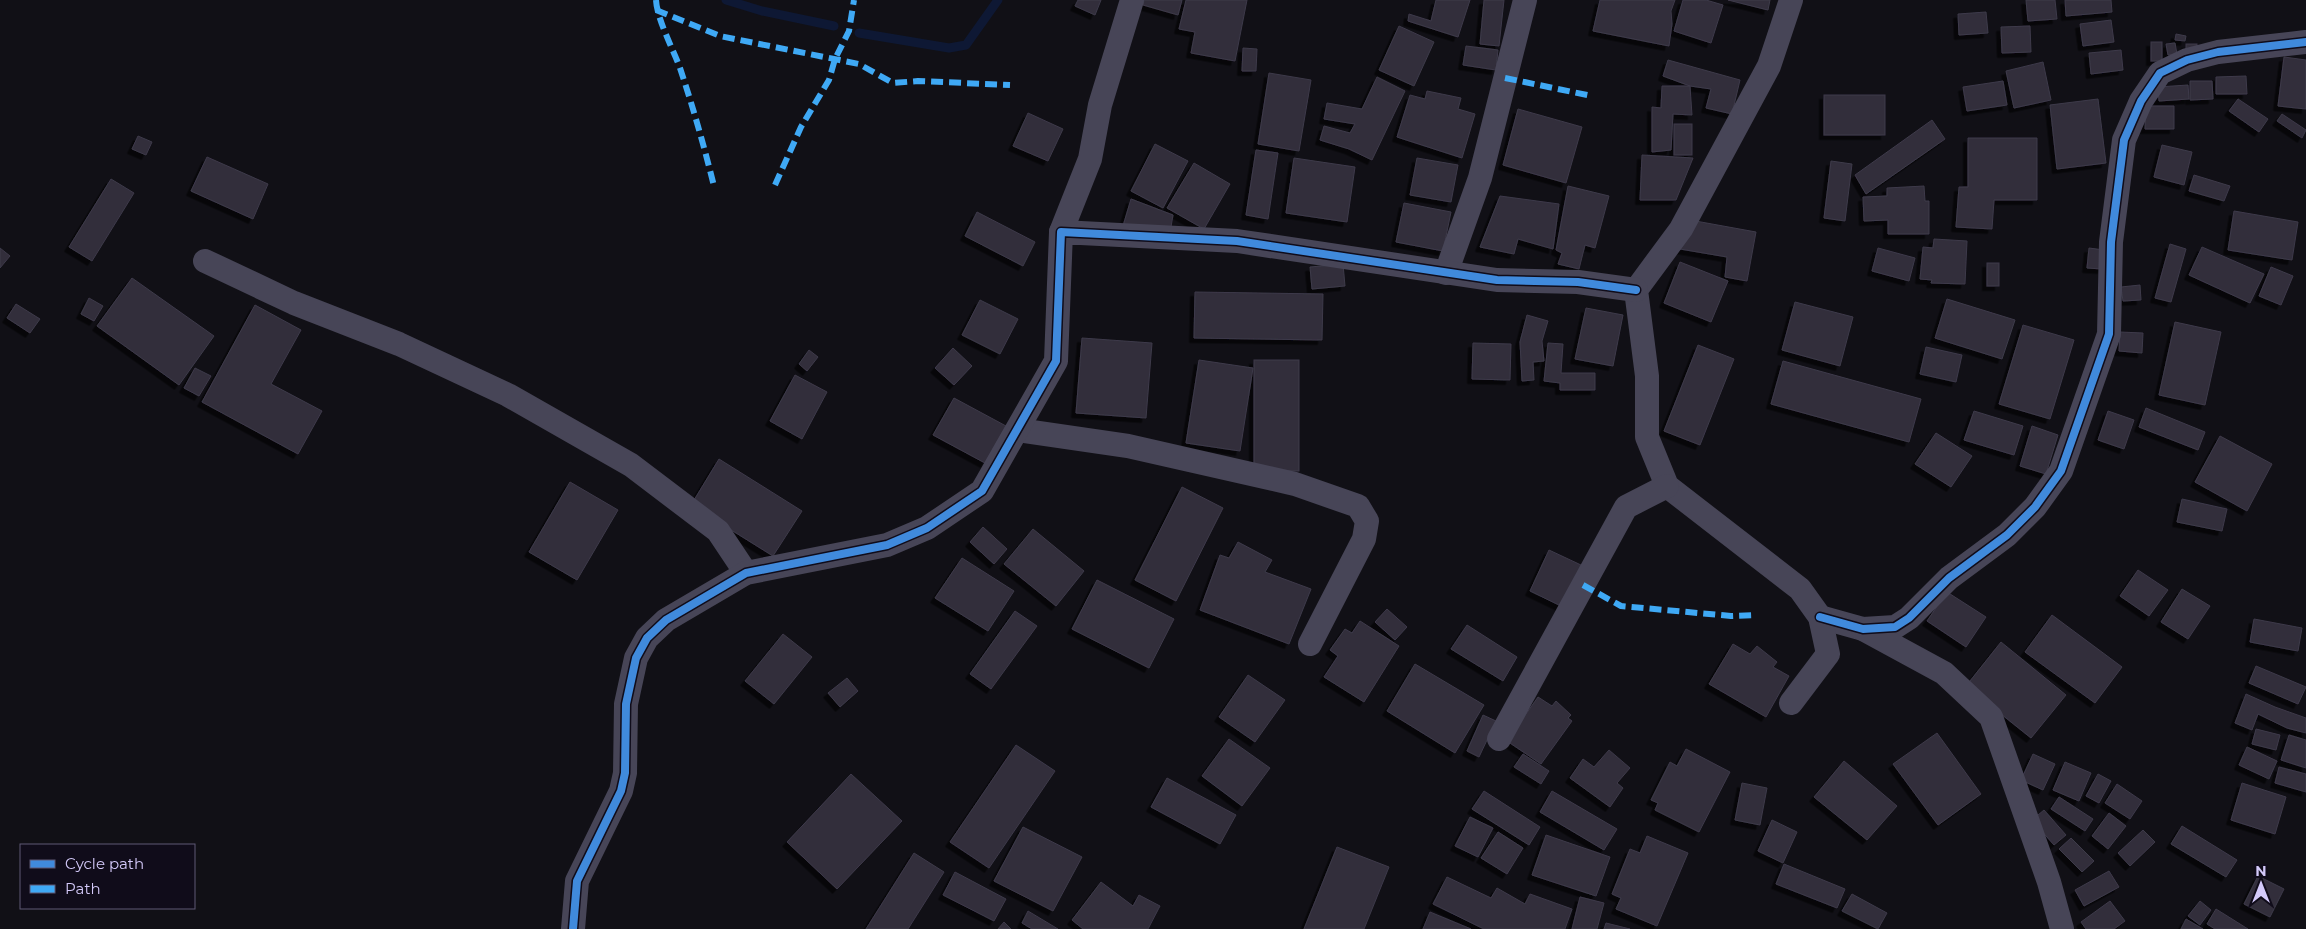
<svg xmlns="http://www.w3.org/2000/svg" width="2306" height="929" viewBox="0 0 2306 929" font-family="Montserrat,sans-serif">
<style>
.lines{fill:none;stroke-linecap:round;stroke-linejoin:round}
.stream{stroke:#0e1834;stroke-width:9}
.building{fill:#312e3b;stroke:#3e3a4a;filter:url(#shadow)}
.street{stroke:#474557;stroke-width:24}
.quiet{stroke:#3fa9f5;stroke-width:6;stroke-dasharray:12 6;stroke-linecap:butt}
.cycleway-casing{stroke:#100c1a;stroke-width:11}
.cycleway{stroke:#408adc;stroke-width:8}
</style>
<defs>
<filter id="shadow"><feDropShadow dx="-4.5" dy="4.5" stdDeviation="0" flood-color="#0009"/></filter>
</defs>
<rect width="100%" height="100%" fill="#111016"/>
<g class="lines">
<!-- stream -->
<g class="stream">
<polyline points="726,0 762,11 834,26"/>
<polyline points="859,33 949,48 966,45 998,0"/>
</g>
</g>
<!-- building -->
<g class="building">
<polygon points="1078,0 1101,0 1095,15 1075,6"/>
<polygon points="1144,0 1182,0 1178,15 1143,5"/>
<polygon points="1186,0 1247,0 1235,61 1191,53 1195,32 1179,29"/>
<polygon points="1436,0 1470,0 1458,37 1408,21 1409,14 1431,21"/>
<polygon points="1484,0 1504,0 1499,46 1480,44"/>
<polygon points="1600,0 1675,0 1671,11 1672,24 1669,46 1593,31"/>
<polygon points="1683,0 1706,0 1723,5 1711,43 1674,31"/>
<polygon points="1728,0 1770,0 1768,10"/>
<polygon points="2026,0 2055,0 2057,19 2028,21"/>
<polygon points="2065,0 2111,0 2112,12 2066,16"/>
<polygon points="1986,12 1988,33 1959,35 1958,14"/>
<polygon points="2111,20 2114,42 2083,46 2080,24"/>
<polygon points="1399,26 1434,42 1414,86 1379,70"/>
<polygon points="2030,26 2031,52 2002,53 2001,27"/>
<polygon points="2176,34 2186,36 2185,41 2175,40"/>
<rect x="2151" y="42" width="11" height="19"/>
<polygon points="2175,43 2177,54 2168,55 2166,44"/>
<rect x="2186" y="44" width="11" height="7"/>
<polygon points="1466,46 1498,50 1496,70 1463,65"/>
<polygon points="1243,48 1257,49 1256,71 1242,71"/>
<polygon points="2121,50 2123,70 2091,74 2089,53"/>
<polygon points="2284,57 2306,60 2306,109 2278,106"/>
<polygon points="1668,60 1740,80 1732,114 1706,108 1711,89 1690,86 1663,76"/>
<polygon points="2043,62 2051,100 2014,108 2006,71"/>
<polygon points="1269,73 1311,80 1299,151 1258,144"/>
<polygon points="2246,76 2247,94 2216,94 2216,77"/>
<polygon points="1377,77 1405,91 1372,160 1349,149 1320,140 1324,126 1350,133 1355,124 1324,119 1327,103 1362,109"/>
<polygon points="2003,81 2007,105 1967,111 1963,87"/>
<polygon points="2190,81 2212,81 2213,99 2190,100"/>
<polygon points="2188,85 2189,99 2159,101 2158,87"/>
<polygon points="1662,86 1690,86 1692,115 1673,114 1671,150 1652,152 1652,107 1661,108"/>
<polygon points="1427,91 1461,98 1458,109 1475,114 1462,158 1397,137 1410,95 1425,99"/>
<rect x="1824" y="95" width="61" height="40"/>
<polygon points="2098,99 2106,163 2057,169 2050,105"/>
<polygon points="2238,99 2268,119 2259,132 2229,111"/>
<polygon points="2146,106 2174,106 2174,129 2145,129"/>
<polygon points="1518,109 1582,127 1566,183 1503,165"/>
<polygon points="1028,113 1063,129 1048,161 1013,146"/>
<polygon points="2282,114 2306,130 2302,138 2277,121"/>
<polygon points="1932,120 1945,139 1866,194 1855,175"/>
<rect x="1674" y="124" width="18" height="31"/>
<polygon points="138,136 152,142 146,155 132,149"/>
<polygon points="1968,138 2037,138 2037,200 1994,200 1992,229 1956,227 1959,187 1968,187"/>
<polygon points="1155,144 1188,161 1163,208 1131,191"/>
<polygon points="2162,145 2192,152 2184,185 2154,177"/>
<polygon points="1256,150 1278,153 1268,219 1246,215"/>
<polygon points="1642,155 1693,158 1676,200 1640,200"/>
<polygon points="207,157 268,184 253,219 191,191"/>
<polygon points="1294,158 1355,167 1347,222 1286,213"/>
<polygon points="1417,158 1458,165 1451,202 1410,195"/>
<polygon points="1831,161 1852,164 1845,221 1824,218"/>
<polygon points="1194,163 1230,184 1204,229 1167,208"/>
<polygon points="2194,175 2230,186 2224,201 2189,191"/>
<polygon points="111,179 134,193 92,261 69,247"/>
<polygon points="1568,186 1609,196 1595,248 1585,245 1579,269 1558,264 1562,253 1556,250"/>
<polygon points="1924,186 1925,201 1929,201 1929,234 1888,234 1888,220 1864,221 1863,197 1887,196 1887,188"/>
<polygon points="1500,196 1559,204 1553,249 1518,239 1514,254 1480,247"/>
<polygon points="1131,199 1173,215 1171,227 1123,226"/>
<polygon points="1404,203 1451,212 1443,251 1396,242"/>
<polygon points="2234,211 2298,222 2292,260 2228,250"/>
<polygon points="977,212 1035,242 1023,266 965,236"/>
<polygon points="1690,220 1756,232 1747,281 1725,277 1727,257 1680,249"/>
<polygon points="1934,239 1967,241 1965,284 1931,283 1932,280 1920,279 1923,247 1933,248"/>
<polygon points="2170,244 2186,249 2171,302 2155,298"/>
<polygon points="2202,247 2264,274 2250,303 2189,275"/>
<polygon points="0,248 10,256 0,268"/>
<polygon points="1878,248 1915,258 1909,281 1872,271"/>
<polygon points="2089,248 2104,250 2102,269 2087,268"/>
<polygon points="1680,262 1728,281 1711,322 1664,303"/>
<rect x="1987" y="263" width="12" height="23"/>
<polygon points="1343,264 1345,286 1312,289 1310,267"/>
<polygon points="2271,267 2293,276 2281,305 2259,296"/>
<polygon points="132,278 214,336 179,385 97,326"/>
<polygon points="2140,285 2141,300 2123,301 2121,287"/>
<polygon points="1195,292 1323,294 1322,340 1194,338"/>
<polygon points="89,298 103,306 94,321 81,314"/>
<polygon points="1947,299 2015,320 2002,359 1935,338"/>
<polygon points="980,300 1018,319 1000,354 962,335"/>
<polygon points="1795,302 1853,317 1840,366 1782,350"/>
<polygon points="16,304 40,319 30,333 7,318"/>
<polygon points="255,305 301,330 271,384 322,411 298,454 202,402"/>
<polygon points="1586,308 1623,315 1613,366 1575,359"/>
<polygon points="1527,315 1548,321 1542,341 1544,361 1533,362 1534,380 1522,381 1520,342"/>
<polygon points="2175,322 2221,332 2205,405 2159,395"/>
<polygon points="2023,325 2074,340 2050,419 1999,404"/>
<polygon points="2120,332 2143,333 2142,353 2119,351"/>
<polygon points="1082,338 1152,343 1146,418 1076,413"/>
<polygon points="1473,343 1511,344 1510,380 1472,379"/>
<polygon points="1548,343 1563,344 1561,373 1595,373 1595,390 1560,390 1560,383 1544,381"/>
<polygon points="1698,345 1734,359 1700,445 1664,431"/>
<polygon points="1926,347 1962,355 1956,382 1920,374"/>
<polygon points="953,348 972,366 954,385 935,368"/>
<polygon points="809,350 818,357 807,371 799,364"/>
<polygon points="1199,360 1253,368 1240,451 1186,443"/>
<rect x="1254" y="360" width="45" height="111"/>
<polygon points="1783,361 1921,399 1909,442 1771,404"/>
<polygon points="195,368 211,376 199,396 184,388"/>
<polygon points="795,375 827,392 802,439 770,421"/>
<polygon points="954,398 1006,426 985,463 933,435"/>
<polygon points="2146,408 2205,432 2198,450 2139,427"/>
<polygon points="1974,411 2023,426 2014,455 1964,440"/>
<polygon points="2108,411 2134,420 2124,449 2098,440"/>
<polygon points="2032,426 2058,435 2046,474 2020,466"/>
<polygon points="1936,433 1972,456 1951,487 1915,464"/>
<polygon points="2220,436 2272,464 2247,511 2195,482"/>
<polygon points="719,459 802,511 773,556 691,505"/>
<polygon points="570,482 618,510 577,580 529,552"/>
<polygon points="1182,487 1223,508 1176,601 1135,580"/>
<polygon points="2182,499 2227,509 2222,531 2177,522"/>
<polygon points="983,527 1007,549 994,564 970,542"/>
<polygon points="1033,529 1084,571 1056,606 1004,564"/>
<polygon points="1238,542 1272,560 1265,572 1311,589 1289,644 1200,610 1220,555 1229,558"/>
<polygon points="1549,550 1581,565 1561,606 1530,591"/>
<polygon points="962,558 1014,591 988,631 935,598"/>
<polygon points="2138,570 2168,590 2149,616 2120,596"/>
<polygon points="1097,580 1174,619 1149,668 1072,629"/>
<polygon points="2182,589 2210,606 2188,639 2161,622"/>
<polygon points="1947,592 1986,617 1966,647 1927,621"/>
<polygon points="1387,609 1407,627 1395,640 1375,622"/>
<polygon points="1015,611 1037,626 991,689 970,674"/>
<polygon points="2052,615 2122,667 2095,703 2025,652"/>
<polygon points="2254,619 2302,628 2298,651 2250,642"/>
<polygon points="1360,621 1399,646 1364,702 1324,677 1338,656 1330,650 1345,629 1352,633"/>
<polygon points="1467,625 1517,657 1503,681 1451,649"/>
<polygon points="783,634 812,657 774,704 745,681"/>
<polygon points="2001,642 2066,695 2031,738 1966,686"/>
<polygon points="1733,644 1750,654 1757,646 1777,662 1773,667 1789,676 1766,717 1709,684"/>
<polygon points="1415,664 1484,705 1455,753 1387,711"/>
<polygon points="2256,666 2306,687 2298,704 2249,683"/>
<polygon points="1248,675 1285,700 1255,742 1219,717"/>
<polygon points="847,678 858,691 840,707 828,693"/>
<polygon points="2246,694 2275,707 2306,718 2306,733 2287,728 2258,714 2252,730 2235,723"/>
<polygon points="1538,697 1552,706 1556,701 1571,715 1568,718 1572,721 1541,764 1507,741"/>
<polygon points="1483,715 1496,721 1479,757 1467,751"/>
<polygon points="2256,729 2280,735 2276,750 2252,744"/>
<polygon points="1937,733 1981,794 1938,825 1893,764"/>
<polygon points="2289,735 2306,740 2306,768 2281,760"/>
<polygon points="1229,739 1270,768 1242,806 1202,776"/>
<polygon points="1016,745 1055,771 989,868 950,842"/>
<polygon points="2247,747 2277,761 2269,779 2239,765"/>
<polygon points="1686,749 1730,772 1699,832 1655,810 1658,803 1651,800 1670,762 1677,766"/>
<polygon points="1609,750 1630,768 1617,783 1623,788 1610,807 1570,778 1583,759 1594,767"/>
<polygon points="1523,754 1549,771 1541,784 1514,767"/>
<polygon points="2033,754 2055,764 2043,790 2021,780"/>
<polygon points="1844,761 1897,806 1867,840 1814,797"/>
<polygon points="2065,762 2091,773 2079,801 2053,790"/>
<polygon points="2279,767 2306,774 2306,792 2275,783"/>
<polygon points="851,774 902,821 837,889 787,842"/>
<polygon points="2098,774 2111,781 2099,803 2086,796"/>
<polygon points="1167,778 1236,815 1220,844 1151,807"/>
<polygon points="1742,783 1767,788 1760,825 1735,820"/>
<polygon points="2242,783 2286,797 2275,834 2231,820"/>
<polygon points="2117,784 2142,801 2130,819 2105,803"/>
<polygon points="1484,791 1540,827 1529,845 1472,809"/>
<polygon points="1552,791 1617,829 1604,850 1540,812"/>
<polygon points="2059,797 2093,819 2085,831 2051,809"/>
<polygon points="2044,810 2066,835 2054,845 2032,820"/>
<polygon points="2109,813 2126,826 2108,849 2092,836"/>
<polygon points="1470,817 1493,828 1478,857 1455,846"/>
<polygon points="1772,820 1797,832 1783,863 1758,851"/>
<polygon points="2182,826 2237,860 2226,877 2171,844"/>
<polygon points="1023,827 1082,857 1053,911 994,881"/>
<polygon points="2143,830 2155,842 2130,866 2118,853"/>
<polygon points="1498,832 1523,848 1507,874 1481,858"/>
<polygon points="1546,835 1610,857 1596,896 1532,875"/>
<polygon points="1647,836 1688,853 1657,926 1616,909 1621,898 1612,894 1630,849 1640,853"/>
<polygon points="2071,838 2094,861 2082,872 2059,849"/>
<polygon points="1337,847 1389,867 1364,929 1304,929"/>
<polygon points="914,853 944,872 908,929 866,929"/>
<polygon points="1784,864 1845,889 1837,908 1776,884"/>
<polygon points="2109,871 2119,887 2084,906 2075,890"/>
<polygon points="955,872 1006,899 994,921 943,895"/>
<polygon points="2258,876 2284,889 2270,917 2244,904"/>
<polygon points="1447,877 1491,898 1497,888 1525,904 1530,894 1572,909 1565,929 1484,929 1433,904"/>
<polygon points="1101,882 1133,906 1139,895 1160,906 1148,929 1083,929 1072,920"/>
<polygon points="1852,894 1887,913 1878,929 1842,911"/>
<polygon points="1580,897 1604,903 1597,929 1572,929"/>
<polygon points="2110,901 2125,921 2114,929 2086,929 2081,922"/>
<polygon points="2200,901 2211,910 2200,925 2188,916"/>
<polygon points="2216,909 2248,929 2215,929 2207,924"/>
<polygon points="1028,911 1058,929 1032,929 1022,923"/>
<polygon points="1430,912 1471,929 1423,929"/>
<polygon points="2186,919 2203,929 2181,929"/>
<polygon points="1004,922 1011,929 998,929"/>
<polygon points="1606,923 1630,929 1604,929"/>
</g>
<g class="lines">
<!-- street -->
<g class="street">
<polyline points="1061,232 1090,159 1100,105 1132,0"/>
<polyline points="205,261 294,303 399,344 508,395 631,465 718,531 746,573"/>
<polyline points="1446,273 1480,178 1525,0"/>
<polyline points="1018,430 1128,446 1295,484 1358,506 1367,521 1364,539 1310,644"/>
<polyline points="1820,617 1863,629 1895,627 1909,618 1949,578 2007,535 2035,507 2061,471 2109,334 2111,242 2124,140 2141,101 2160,73 2187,60 2218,52 2306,42"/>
<polyline points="1863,629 1944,673 1991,717 2049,882 2062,929"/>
<polyline points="1791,703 1828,654 1820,617 1800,589 1667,486 1647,437 1647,376 1636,290 1681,229 1769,66 1791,0"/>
<polyline points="1499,739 1626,507 1667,486"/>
<polyline points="573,929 577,881 621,791 625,773 626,704 636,658 647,638 666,620 746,573 887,545 927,528 982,491 1056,361 1061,232 1237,241 1497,280 1578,282 1636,290"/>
</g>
<!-- quiet -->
<g class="quiet">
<path d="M656,0C657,19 673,49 680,68C693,107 704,146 714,186"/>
<polyline points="656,10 720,36 859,64 893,83 918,81 1010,85"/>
<polyline points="1505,78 1592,96"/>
<polyline points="775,185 801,127 829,80 835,59 849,31 854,0"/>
<polyline points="1583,585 1621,606 1731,616 1757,615"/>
</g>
<!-- cycleway casing -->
<g class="cycleway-casing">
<g id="cycleway">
<polyline points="1820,617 1863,629 1895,627 1909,618 1949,578 2007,535 2035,507 2061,471 2109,334 2111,242 2124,140 2141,101 2160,73 2187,60 2218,52 2306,42"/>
<polyline points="573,929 577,881 621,791 625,773 626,704 636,658 647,638 666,620 746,573 887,545 927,528 982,491 1056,361 1061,232 1237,241 1497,280 1578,282 1636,290"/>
</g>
</g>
<!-- cycleway -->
<use href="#cycleway" class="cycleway"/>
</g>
<!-- legend -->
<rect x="20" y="844" width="175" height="65" fill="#100c1a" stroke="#5e5874"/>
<rect x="30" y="860" width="25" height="8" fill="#408adc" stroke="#5e5874"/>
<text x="65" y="869" font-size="15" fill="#d4cafa">Cycle path</text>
<rect x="30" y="885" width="25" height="8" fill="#3fa9f5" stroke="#5e5874"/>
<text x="65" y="894" font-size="15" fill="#d4cafa">Path</text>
<!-- north arrow -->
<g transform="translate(2261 884)" stroke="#100c1a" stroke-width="4" paint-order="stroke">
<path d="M0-4L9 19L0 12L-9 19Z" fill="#d4cafa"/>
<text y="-8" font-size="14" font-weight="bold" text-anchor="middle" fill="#d4cafa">N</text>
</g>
</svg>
